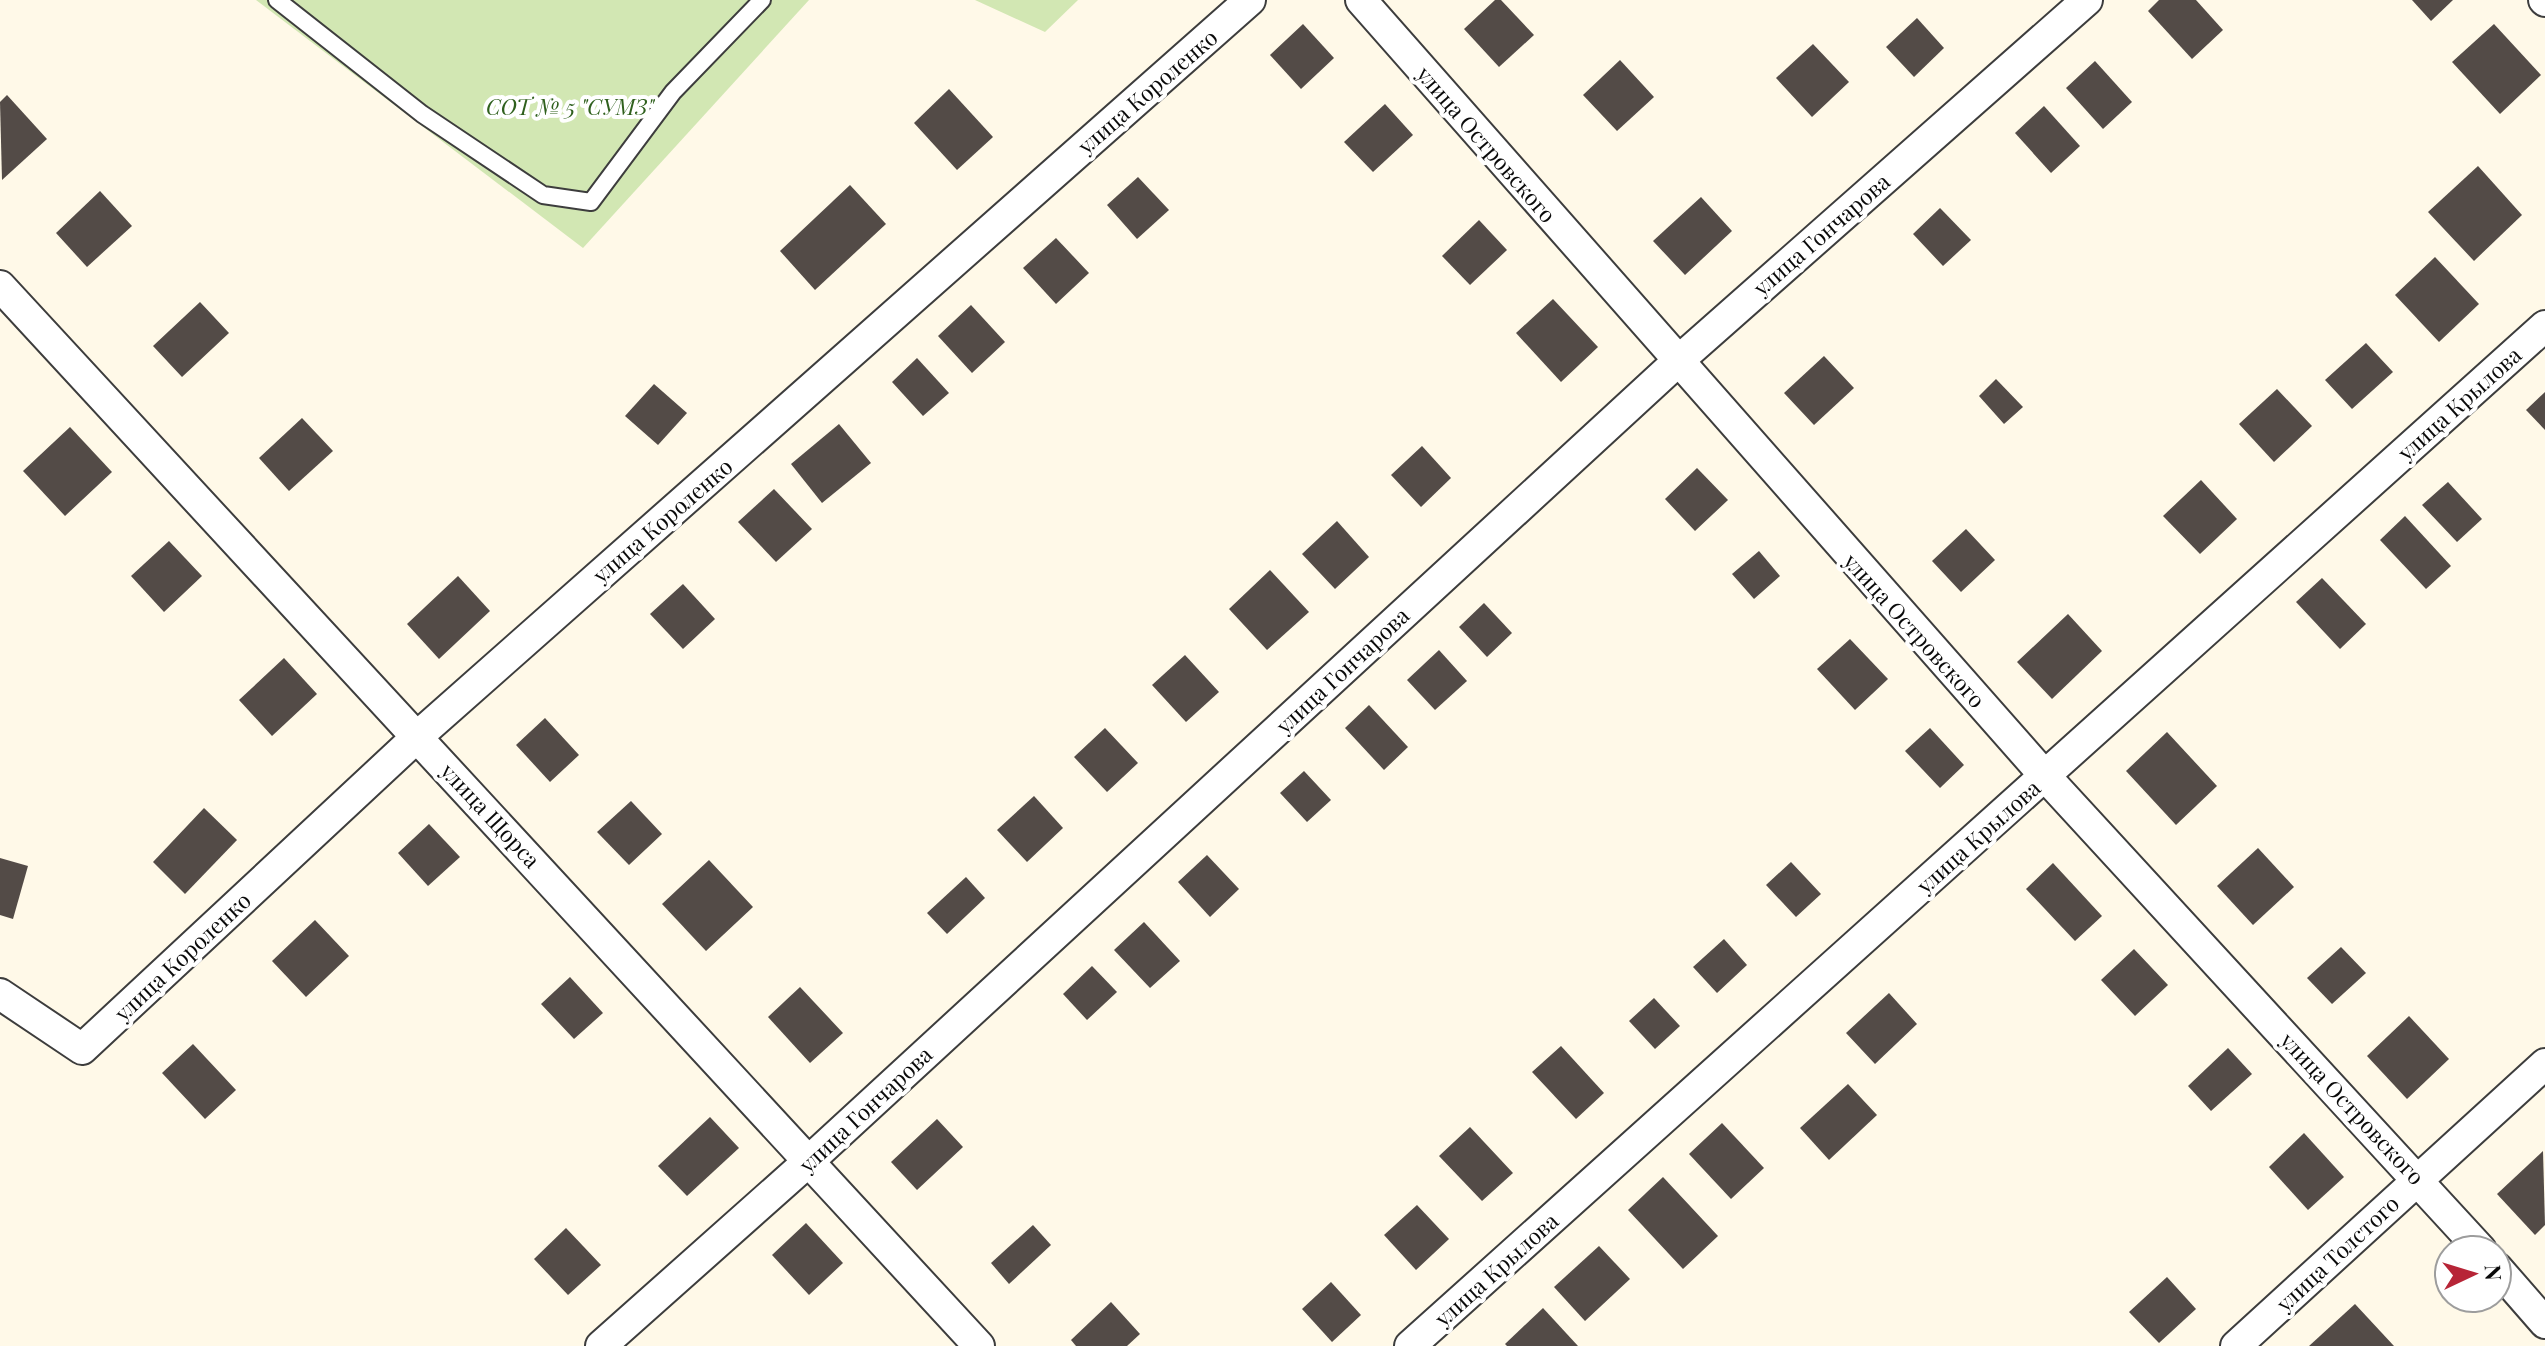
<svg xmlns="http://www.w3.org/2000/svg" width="2545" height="1346" viewBox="0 0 2545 1346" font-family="'Playfair Display',serif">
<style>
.green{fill:#d2e7b3}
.building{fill:#534b47}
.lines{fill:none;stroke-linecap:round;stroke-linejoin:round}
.lane-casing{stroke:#3d3d3d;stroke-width:20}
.street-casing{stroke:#3d3d3d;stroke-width:34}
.lane{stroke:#fff;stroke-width:16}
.street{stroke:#fff;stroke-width:30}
.labels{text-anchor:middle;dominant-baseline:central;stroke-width:8;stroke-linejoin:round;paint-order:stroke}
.street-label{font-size:22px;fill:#0a0a0a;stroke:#fff}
.park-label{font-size:22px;font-style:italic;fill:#2f601d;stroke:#fff}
</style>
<rect width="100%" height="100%" fill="#fff9e8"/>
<!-- green -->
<g class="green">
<polygon points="256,0 809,0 583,248"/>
<polygon points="975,0 1078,0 1045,32"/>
</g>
<!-- building -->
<g class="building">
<polygon points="1495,0 1501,0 1534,35 1499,67 1464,29"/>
<polygon points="2159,0 2196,0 2223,30 2192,59 2148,11"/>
<polygon points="2412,0 2453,0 2431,21"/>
<polygon points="1917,18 1944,48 1914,77 1886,47"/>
<polygon points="1303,24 1334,58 1301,89 1270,55"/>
<polygon points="2494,24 2541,75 2500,114 2452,62"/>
<polygon points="1813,44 1849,82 1812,117 1776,78"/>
<polygon points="1620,60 1654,97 1617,131 1583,95"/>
<polygon points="2095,61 2132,102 2103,129 2066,88"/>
<polygon points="949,89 993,137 957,170 914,123"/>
<polygon points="7,95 47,139 2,180 0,102"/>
<polygon points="1385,104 1413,135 1373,172 1344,142"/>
<polygon points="2044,106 2080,146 2051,173 2015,133"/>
<polygon points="2478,166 2522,215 2474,261 2428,212"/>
<polygon points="1138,177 1169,210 1137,239 1107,205"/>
<polygon points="850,185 886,224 815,290 780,251"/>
<polygon points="100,191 132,226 87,267 56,233"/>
<polygon points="1701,197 1732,231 1685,275 1653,241"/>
<polygon points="1940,208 1971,240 1943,266 1913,234"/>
<polygon points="1479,220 1507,250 1470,285 1442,256"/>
<polygon points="1056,238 1089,273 1056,304 1023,268"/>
<polygon points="2435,257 2479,304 2439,342 2395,295"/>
<polygon points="1553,299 1598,347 1561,382 1516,333"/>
<polygon points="200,302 229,333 182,377 153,346"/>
<polygon points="971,305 1005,342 972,373 938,336"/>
<polygon points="2366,343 2393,372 2352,409 2325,380"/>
<polygon points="1824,356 1854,388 1814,425 1784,393"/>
<polygon points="917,358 949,393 923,416 892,382"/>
<polygon points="1996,379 2023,407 2004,424 1979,396"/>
<polygon points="654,384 687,413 658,445 625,416"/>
<polygon points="2277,389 2312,426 2274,462 2239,424"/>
<polygon points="2545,392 2545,430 2526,410"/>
<polygon points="302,418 333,451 289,491 259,458"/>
<polygon points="839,424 871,463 822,503 791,464"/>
<polygon points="70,427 112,472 65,516 23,471"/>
<polygon points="1422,446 1451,478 1421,507 1391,475"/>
<polygon points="1697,468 1728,500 1695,531 1665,499"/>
<polygon points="2201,480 2237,519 2200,554 2163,516"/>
<polygon points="2448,482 2482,519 2457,542 2422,505"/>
<polygon points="774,489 812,529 776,562 738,522"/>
<polygon points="2405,516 2451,566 2426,589 2380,540"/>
<polygon points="1337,521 1369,557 1335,589 1302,554"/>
<polygon points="1966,529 1995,560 1961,592 1932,561"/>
<polygon points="169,541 202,576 164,612 131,576"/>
<polygon points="1759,551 1780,576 1754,599 1732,574"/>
<polygon points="1270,570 1309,612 1267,650 1229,609"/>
<polygon points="458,576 490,611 439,659 407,624"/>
<polygon points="2322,578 2366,624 2340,649 2296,602"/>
<polygon points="683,584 715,619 683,649 650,614"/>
<polygon points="1484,603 1512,633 1487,657 1459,627"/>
<polygon points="2068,614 2102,651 2052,699 2017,662"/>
<polygon points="1850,639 1888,679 1855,710 1817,669"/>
<polygon points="1439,650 1467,681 1435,710 1407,680"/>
<polygon points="1185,655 1219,692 1186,722 1152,685"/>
<polygon points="284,658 317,694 272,736 239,700"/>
<polygon points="1369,705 1408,747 1384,770 1345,728"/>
<polygon points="545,718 579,755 550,782 516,745"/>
<polygon points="1105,728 1138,763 1107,792 1074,757"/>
<polygon points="1930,728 1964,765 1940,788 1905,751"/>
<polygon points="2167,732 2217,786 2176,825 2126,771"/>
<polygon points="1304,771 1331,800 1307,822 1280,793"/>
<polygon points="1034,796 1063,828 1027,862 997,830"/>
<polygon points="631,801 662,834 629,865 597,832"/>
<polygon points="204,808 237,840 185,894 153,862"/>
<polygon points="429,824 460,857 428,886 398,853"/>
<polygon points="2258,848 2294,887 2253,925 2217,886"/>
<polygon points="1207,855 1239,889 1210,917 1178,882"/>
<polygon points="0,858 28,866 13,919 0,915"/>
<polygon points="709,860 753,907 706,951 662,904"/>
<polygon points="1791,862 1821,894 1796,917 1766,885"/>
<polygon points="2053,863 2102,916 2075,941 2026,889"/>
<polygon points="966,877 985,898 947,934 927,913"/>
<polygon points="315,920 349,956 306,997 272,961"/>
<polygon points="1144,922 1180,961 1150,988 1114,950"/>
<polygon points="1724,939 1747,965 1717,993 1693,967"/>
<polygon points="2341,947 2366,973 2332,1004 2307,978"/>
<polygon points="2134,949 2168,985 2135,1016 2101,980"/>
<polygon points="1092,966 1117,992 1087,1020 1063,994"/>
<polygon points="570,977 603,1013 574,1039 541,1004"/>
<polygon points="800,987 843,1033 810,1063 768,1017"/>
<polygon points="1889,993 1917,1024 1875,1064 1846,1033"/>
<polygon points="1654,998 1680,1026 1655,1049 1629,1021"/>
<polygon points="2409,1016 2449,1059 2407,1099 2367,1056"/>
<polygon points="193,1044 236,1090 205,1119 162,1073"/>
<polygon points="1561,1046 1604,1093 1576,1119 1532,1072"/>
<polygon points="2228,1048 2252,1074 2211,1111 2188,1086"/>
<polygon points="1848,1084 1877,1115 1829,1160 1800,1128"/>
<polygon points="710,1117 739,1148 687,1196 658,1166"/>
<polygon points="937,1119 963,1147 917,1190 891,1162"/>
<polygon points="1722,1123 1764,1168 1731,1199 1689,1154"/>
<polygon points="1470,1127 1513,1173 1482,1201 1439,1156"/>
<polygon points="2304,1133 2344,1177 2308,1210 2269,1167"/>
<polygon points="2543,1151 2545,1225 2535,1235 2497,1194"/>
<polygon points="1663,1177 1718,1236 1683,1269 1628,1210"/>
<polygon points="1417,1205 1449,1239 1416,1270 1384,1235"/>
<polygon points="806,1223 843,1263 809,1295 772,1255"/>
<polygon points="1033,1225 1051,1245 1009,1284 991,1263"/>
<polygon points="566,1228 601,1265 568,1295 534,1259"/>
<polygon points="1599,1246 1630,1279 1585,1321 1554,1287"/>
<polygon points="2167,1277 2196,1309 2159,1343 2129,1312"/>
<polygon points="1331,1282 1361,1315 1332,1342 1302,1309"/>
<polygon points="1111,1302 1140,1334 1127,1346 1076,1346 1071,1340"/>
<polygon points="2355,1304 2394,1346 2309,1346"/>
<polygon points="1543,1308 1578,1346 1507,1346 1505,1344"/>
</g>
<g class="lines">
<!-- lane casing -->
<g class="lane-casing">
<polyline id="lane" points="277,0 422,114 543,195 591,202 673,92 762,0"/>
</g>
<!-- street casing -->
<g class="street-casing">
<g id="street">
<polyline points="1361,0 2045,776 2481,1250"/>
<polyline points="2544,0 2545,1"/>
<polyline points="0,286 979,1346"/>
<polyline points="0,994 82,1049 418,736 1250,0"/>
<polyline points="2497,1268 2545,1323"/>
<polyline points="601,1346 810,1160 1677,362 2087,0"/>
<polyline points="1410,1346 2545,326"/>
<polyline points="2236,1346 2545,1064"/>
</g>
</g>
<!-- lane -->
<use href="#lane" class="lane"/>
<!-- street -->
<use href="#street" class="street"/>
</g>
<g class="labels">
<!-- street labels -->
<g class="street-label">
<text transform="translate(1147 91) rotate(-41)">улица Короленко</text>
<text transform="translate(1487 144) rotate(49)">улица Островского</text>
<text transform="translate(1821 234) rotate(-41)">улица Гончарова</text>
<text transform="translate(2459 403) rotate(-42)">улица Крылова</text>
<text transform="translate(662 520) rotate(-41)">улица Короленко</text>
<text transform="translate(1915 630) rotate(48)">улица Островского</text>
<text transform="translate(1342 670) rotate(-43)">улица Гончарова</text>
<text transform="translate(491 815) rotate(47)">улица Щорса</text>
<text transform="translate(1978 836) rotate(-42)">улица Крылова</text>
<text transform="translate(182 956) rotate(-43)">улица Короленко</text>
<text transform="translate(2353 1108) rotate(47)">улица Островского</text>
<text transform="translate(865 1109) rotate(-43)">улица Гончарова</text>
<text transform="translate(2337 1253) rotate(-43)">улица Толстого</text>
<text transform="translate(1496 1269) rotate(-42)">улица Крылова</text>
</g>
<!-- park labels -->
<g class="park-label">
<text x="570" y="106">СОТ № 5 "СУМЗ"</text>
</g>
</g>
<!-- north arrow -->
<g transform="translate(2473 1274) rotate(86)"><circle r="38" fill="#ffffff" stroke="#9d9d9d" stroke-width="2"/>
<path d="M0-6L14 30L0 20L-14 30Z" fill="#b72537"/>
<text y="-12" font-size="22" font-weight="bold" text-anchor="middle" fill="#0a0a0a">N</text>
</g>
</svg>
